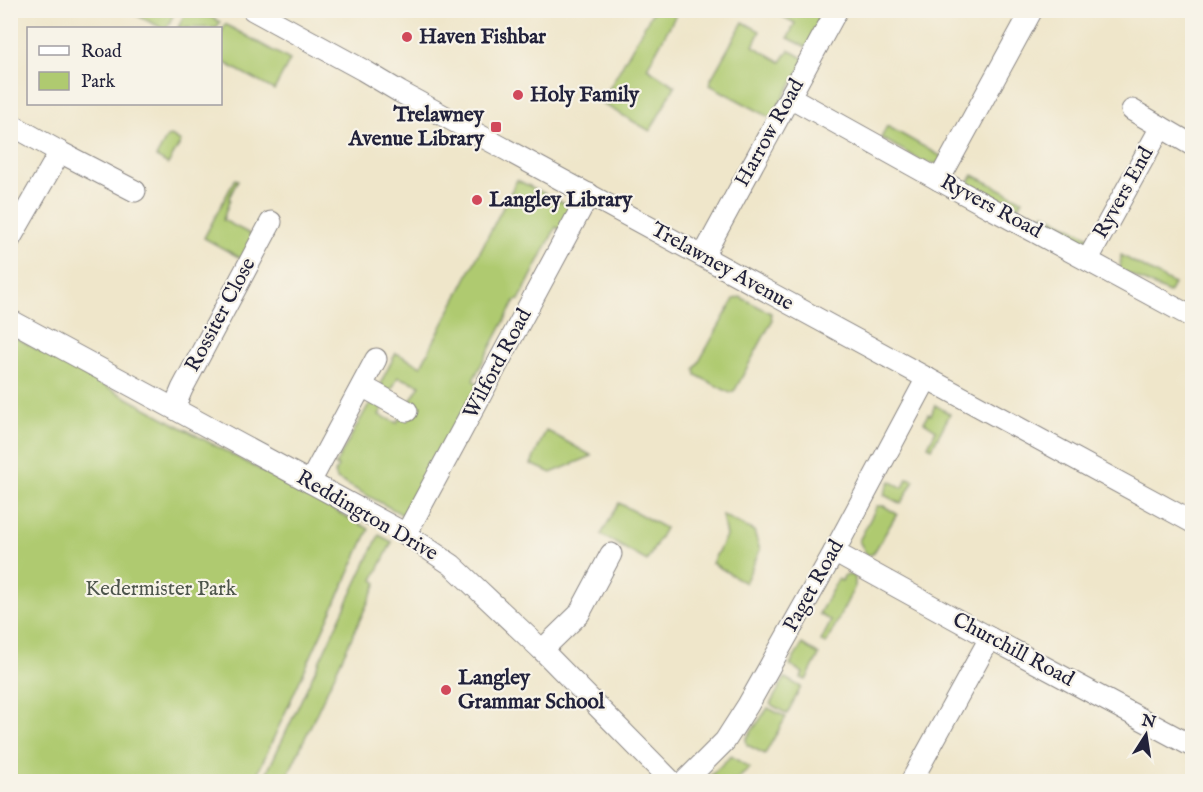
<svg xmlns="http://www.w3.org/2000/svg" width="1203" height="792" viewBox="0 0 1203 792" font-family="'IM FELL English',serif">
<style>
.green{fill:#afca70;stroke:#687656;stroke-width:1.5}
.lines{fill:none;stroke-linecap:round;stroke-linejoin:round}
.minor-casing{stroke:#888482;stroke-width:23}
.minor{stroke:#fff;stroke-width:21}
.poi-dot{fill:#d1495b;stroke:#f7f3e8;stroke-width:2}
.labels{text-anchor:middle;dominant-baseline:central;stroke-width:4.5;stroke-linejoin:round;paint-order:stroke}
.poi-label{font-size:21px;font-weight:bold;fill:#22223b;stroke:#f7f3e8;text-anchor:start}
.street-label{font-size:21px;fill:#22223b;stroke:#f7f3e8}
.park-label{font-size:21px;fill:#4c544b;stroke:#f7f3e8}
</style>
<rect width="100%" height="100%" fill="#f7f3e8"/>
<filter id="ink" filterUnits="userSpaceOnUse"><feTurbulence type="fractalNoise" baseFrequency=".0167" numOctaves="2"/><feDisplacementMap in="SourceGraphic" scale="12" xChannelSelector="R" yChannelSelector="G"/><feConvolveMatrix kernelMatrix="1 2 1 2 8 2 1 2 1" color-interpolation-filters="sRGB"/></filter>
<filter id="wash" filterUnits="userSpaceOnUse"><feTurbulence type="fractalNoise" baseFrequency=".008" numOctaves="4" result="noise"/><feDisplacementMap in="SourceGraphic" scale="24" xChannelSelector="R" yChannelSelector="G"/><feGaussianBlur stdDeviation="1.35" result="paint"/><feColorMatrix in="noise" values="0 0 0 0 0 0 0 0 0 0 0 0 0 0 0 0 0 1.4 0 .05"/><feComposite in="paint" operator="in"/></filter>
<g filter="url(#wash)">
<rect width="100%" height="100%" fill="#efe6ca"/>
<!-- green -->
<g class="green">
<polygon points="128,11 175,11 167,28 162,28"/>
<polygon points="186,11 200,11 220,22 217,28 178,28"/>
<polygon points="653,11 678,11 647,68 675,86 650,131 601,103"/>
<polygon points="772,11 832,11 812,50 788,38 795,23"/>
<polygon points="743,22 760,31 753,46 781,62 789,50 806,60 771,118 710,85 711,79"/>
<polygon points="225,24 290,60 274,90 221,61 221,34"/>
<polygon points="887,126 946,159 938,164 924,162 881,138"/>
<polygon points="171,136 181,142 168,164 156,157 167,137"/>
<polygon points="973,175 1022,200 1016,210 967,185"/>
<polygon points="235,179 238,180 229,198 230,199 223,220 254,236 253,265 204,238"/>
<polygon points="517,180 572,207 563,231 556,227 519,300 515,301 473,380 483,388 420,508 403,515 337,479 335,473 338,466 335,465 368,406 375,401 385,403 379,415 397,423 420,385 398,377 390,393 384,388 381,383 384,376 396,353 421,366"/>
<polygon points="1044,213 1096,241 1083,246 1077,245 1039,224"/>
<polygon points="1121,255 1174,284 1169,293 1120,270"/>
<polygon points="740,297 771,313 772,321 735,390 730,393 696,375 695,369 734,299"/>
<polygon points="11,335 369,529 254,781 11,781"/>
<polygon points="935,405 950,414 932,448 928,446 936,430 924,422 928,414 931,415"/>
<polygon points="546,430 592,456 551,473 531,464"/>
<polygon points="907,478 914,480 901,504 884,495 890,481 903,488"/>
<polygon points="619,503 665,528 647,561 601,535"/>
<polygon points="877,506 884,506 897,514 873,554 867,555 859,541"/>
<polygon points="722,515 754,531 760,550 745,583 712,563 726,536"/>
<polygon points="379,535 392,542 373,580 377,583 285,781 263,781"/>
<polygon points="850,575 855,577 855,586 826,644 821,641 831,621 819,614 838,579 842,581 844,576"/>
<polygon points="802,644 819,655 806,680 801,678 803,673 790,665"/>
<polygon points="785,678 801,687 787,714 770,704"/>
<polygon points="768,708 786,717 765,754 747,745 746,739"/>
<polygon points="731,756 750,768 735,781 705,781"/>
</g>
</g>
<g filter="url(#ink)">
<g class="lines">
<!-- minor casing -->
<g class="minor-casing">
<g id="minor">
<polyline points="253,10 363,70 400,92 1192,522"/>
<polyline points="790,97 939,180 1192,317"/>
<polyline points="1132,110 1192,145"/>
<polyline points="10,124 60,152 135,191"/>
<polyline points="939,180 1032,10"/>
<polyline points="10,239 60,152"/>
<polyline points="703,256 837,10"/>
<polyline points="1088,259 1161,127"/>
<polyline points="10,320 406,534 452,565 542,650 672,782"/>
<polyline points="362,386 407,411"/>
<polyline points="174,408 182,389 271,222"/>
<polyline points="310,482 376,359"/>
<polyline points="406,534 589,194"/>
<polyline points="834,552 990,638 1192,746"/>
<polyline points="542,650 579,614 611,554"/>
<polyline points="684,782 725,741 748,705 834,552 927,378"/>
<polyline points="914,782 913,778 990,638"/>
</g>
</g>
<!-- minor -->
<use href="#minor" class="minor"/>
</g>
</g>
<!-- markers -->
<g class="poi-dot">
<circle cx="407" cy="37" r="6"/>
<circle cx="518" cy="95" r="6"/>
<rect x="490" y="121" width="12" height="12" rx="3"/>
<circle cx="477" cy="200" r="6"/>
<circle cx="446" cy="690" r="6"/>
</g>
<g class="labels">
<!-- poi labels -->
<g class="poi-label">
<text x="419" y="37">Haven Fishbar</text>
<text x="530" y="95">Holy Family</text>
<text x="484" y="115" text-anchor="end">Trelawney<tspan x="484" dy="24">Avenue Library</tspan></text>
<text x="489" y="200">Langley Library</text>
<text x="458" y="678">Langley<tspan x="458" dy="24">Grammar School</tspan></text>
</g>
<!-- street labels -->
<g class="street-label">
<text transform="translate(770 133) rotate(-61)">Harrow Road</text>
<text transform="translate(1124 193) rotate(-61)">Ryvers End</text>
<text transform="translate(991 207) rotate(28)">Ryvers Road</text>
<text transform="translate(722 267) rotate(29)">Trelawney Avenue</text>
<text transform="translate(221 315) rotate(-62)">Rossiter Close</text>
<text transform="translate(498 364) rotate(-62)">Wilford Road</text>
<text transform="translate(367 516) rotate(30)">Reddington Drive</text>
<text transform="translate(814 586) rotate(-61)">Paget Road</text>
<text transform="translate(1013 650) rotate(28)">Churchill Road</text>
</g>
<!-- park labels -->
<g class="park-label">
<text x="161" y="589">Kedermister Park</text>
</g>
</g>
<!-- margin -->
<rect width="1203" height="792" fill="none" stroke="#f7f3e8" stroke-width="36"/>
<!-- legend -->
<rect x="27" y="27" width="195" height="78" fill="#f7f3e8" stroke="#a29fa3" stroke-width="1.5"/>
<rect x="39" y="46" width="30" height="9" fill="#ffffff" stroke="#a29fa3" stroke-width="1.5"/>
<text x="81" y="57" font-size="18" fill="#22223b">Road</text>
<rect x="39" y="72" width="30" height="18" fill="#afca70" stroke="#a29fa3" stroke-width="1.5"/>
<text x="81" y="87" font-size="18" fill="#22223b">Park</text>
<!-- north arrow -->
<g transform="translate(1146 735) rotate(12)" stroke="#f7f3e8" stroke-width="4.5" paint-order="stroke">
<path d="M0-4.5L10 22L0 15L-10 22Z" fill="#22223b"/>
<text y="-9" font-size="16" font-weight="bold" text-anchor="middle" fill="#22223b">N</text>
</g>
</svg>
